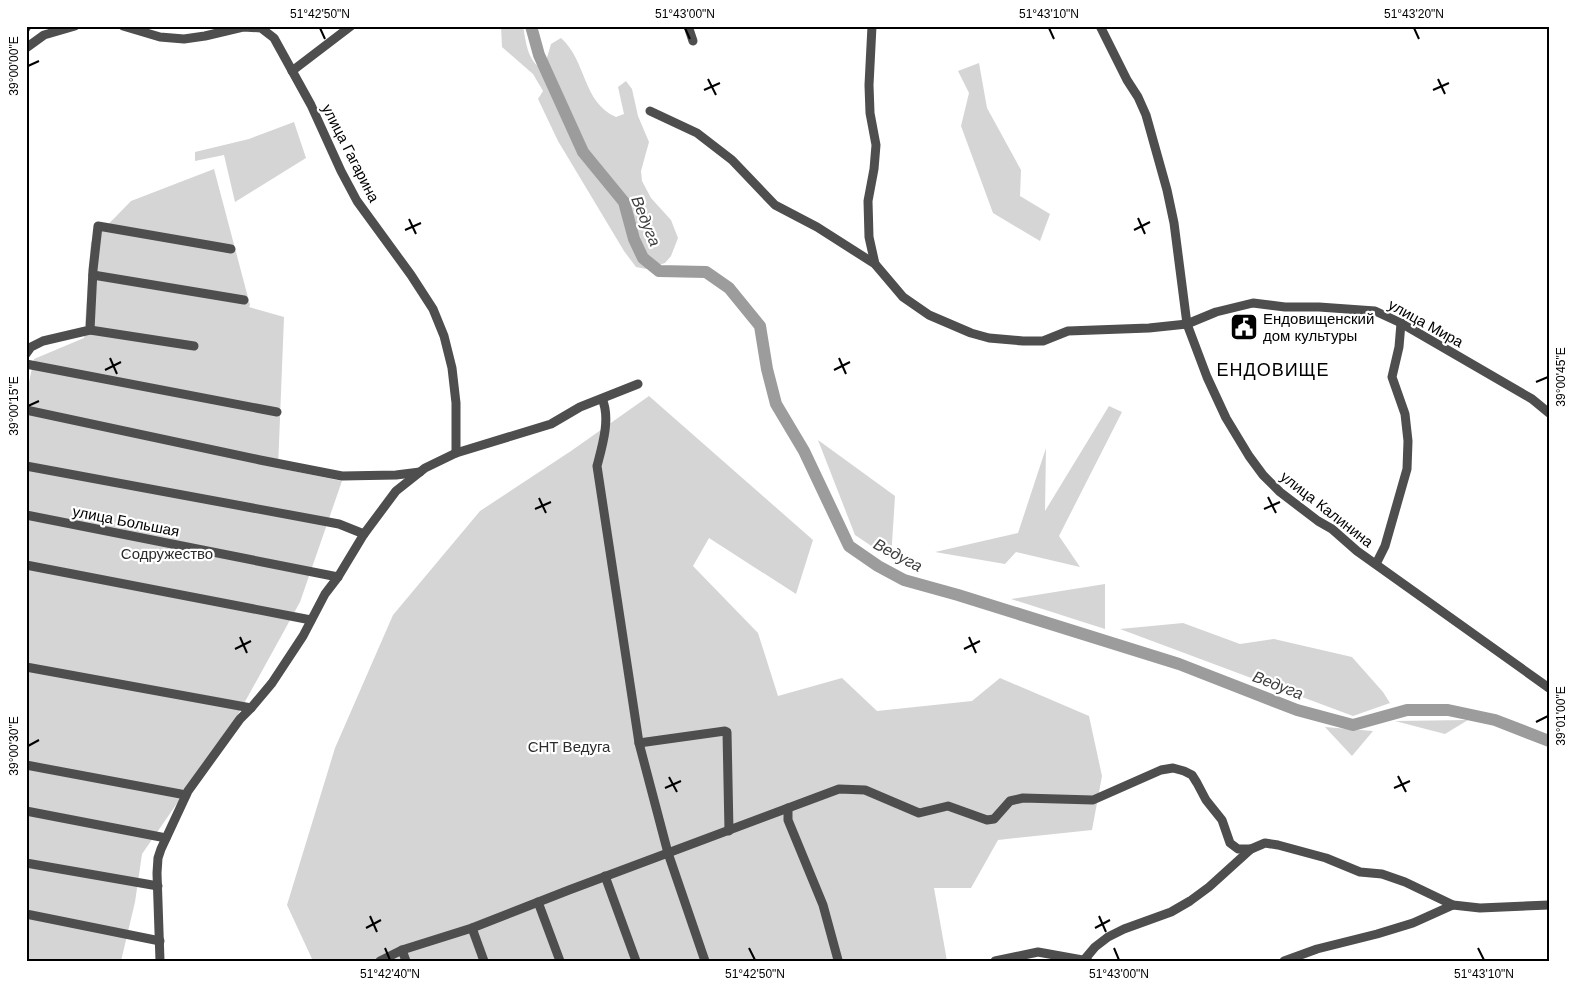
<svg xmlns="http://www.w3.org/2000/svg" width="1575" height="987" viewBox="0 0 1575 987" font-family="Helvetica,sans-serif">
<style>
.green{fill:#d5d5d5}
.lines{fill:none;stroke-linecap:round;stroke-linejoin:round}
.river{stroke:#9c9c9c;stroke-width:12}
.minor{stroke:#4e4e4e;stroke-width:9}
.ticks{fill:none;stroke:#000;stroke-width:2}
.labels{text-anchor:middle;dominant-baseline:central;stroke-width:4.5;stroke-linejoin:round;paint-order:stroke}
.street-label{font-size:15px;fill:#000;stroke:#fff}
.poi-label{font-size:15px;fill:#000;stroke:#fff;text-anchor:start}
.park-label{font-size:15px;fill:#2c2c2c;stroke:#fff}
.water-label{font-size:16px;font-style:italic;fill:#3d3d3d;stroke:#fff}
.quarter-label{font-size:18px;letter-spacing:1px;fill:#000;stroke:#fff}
.neatline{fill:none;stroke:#000;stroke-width:2}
.ticks-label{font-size:12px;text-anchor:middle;fill:#000}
</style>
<rect width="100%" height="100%" fill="#fff"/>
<!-- green -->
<g class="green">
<path d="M501,26H523C526,42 527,58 540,68L546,61L551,44L561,38C587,61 582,102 616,117L624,114L618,87L626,81L632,89L638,116L649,142L641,171L642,181L651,198L671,220L678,238L671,256L665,263L646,269L636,267L624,251L558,141L538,99L543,91L533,74L502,47Z"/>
<polygon points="979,63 987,108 1021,170 1020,196 1050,214 1040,241 993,213 961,126 969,93 958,71"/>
<polygon points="294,122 306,158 235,202 224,155 195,161 195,152 249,139"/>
<polygon points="214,169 250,305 249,307 284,317 278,468 342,481 300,602 236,718 142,854 135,902 121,961 26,961 26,396 34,359 84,338 91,242 131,201"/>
<polygon points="649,396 813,540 796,594 709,538 693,566 758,633 778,696 842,678 877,711 972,701 1000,678 1089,716 1102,776 1092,830 998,840 971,888 934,888 947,961 313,961 287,905 335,748 393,615 480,511 571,451"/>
<polygon points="1109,406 1122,412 1059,536 1080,567 1016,552 1005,564 935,552 1018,533 1046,448 1045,511"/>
<polygon points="818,440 895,496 891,559 855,535"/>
<polygon points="1105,584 1105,629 1011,599"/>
<polygon points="1183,623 1240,644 1274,639 1352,657 1383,692 1390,703 1353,716 1120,629"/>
<polygon points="1468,720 1445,734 1395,721"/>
<polygon points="1325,727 1373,731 1352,756"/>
</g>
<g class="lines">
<!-- river -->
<polyline class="river" points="531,26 539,55 583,152 624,202 634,239 643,258 659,271 706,272 729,288 760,326 767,369 776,404 804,451 849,546 878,566 904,580 958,595 1179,664 1297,710 1353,725 1407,710 1448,710 1495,720 1549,741"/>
<!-- minor -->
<g class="minor">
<polyline points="123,26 160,37 184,39 205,36 243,27 261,28 274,38 311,105 341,171 357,201 411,275 433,309 444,336 452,368 456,403 456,453"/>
<polyline points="688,26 693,41"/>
<polyline points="872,26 869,85 870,113 876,145 874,169 868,201 869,237 875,264"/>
<polyline points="1100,26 1127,80 1138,97 1146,115 1167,190 1174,223 1187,324 1207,377 1226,418 1249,456 1263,475 1280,492 1318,521 1332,529 1357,551 1549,688"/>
<polyline points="26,28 27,26"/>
<polyline points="26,48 44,35 75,26"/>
<polyline points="292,71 351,26"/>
<polyline points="650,111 697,133 732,160 775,205 817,227 875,264 903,297 929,315 971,333 989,338 1023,341 1043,341 1068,331 1149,328 1187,324 1216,312 1253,303 1285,307 1319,307 1375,311 1401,323 1532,399 1549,413"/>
<polyline points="93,275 244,300"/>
<polyline points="90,330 194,346"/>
<polyline points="26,354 31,347 43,341 90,330 93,270 98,226 231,249"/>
<polyline points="26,364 277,412"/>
<path d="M602,399C611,418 602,447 597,466L639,743L725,731L727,732L729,831"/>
<polyline points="26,410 260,460 342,476 396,475 420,472"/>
<polyline points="26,466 339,524 364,534"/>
<polyline points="26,515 338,577"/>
<polyline points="1376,564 1385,546 1407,469 1408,441 1405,414 1392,377 1399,347 1401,323"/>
<polyline points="26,565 311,620"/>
<polyline points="26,667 251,708"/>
<polyline points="639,743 668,853 705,961"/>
<polyline points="26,765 186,795"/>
<polyline points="788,808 788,820 823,905 838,960"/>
<polyline points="26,811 166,838"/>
<polyline points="26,863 158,886"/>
<polyline points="605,876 636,961"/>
<polyline points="538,902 560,961"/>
<polyline points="26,914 160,941"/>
<polyline points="472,928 484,961"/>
<polyline points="402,950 406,961"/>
<polyline points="1084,960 1095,947 1108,937 1124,929 1171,912 1190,901 1209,887 1251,849 1265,843 1278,845 1326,858 1360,872 1382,874 1405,882 1453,905 1480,908 1549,905"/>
<polyline points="160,961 157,873 158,858 161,849 188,791 240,719 251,708 272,683 303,636 325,594 338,577 364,534 396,491 425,468 456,453 551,424 580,407 638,384"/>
<polyline points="380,961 402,950 472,928 569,890 839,789 865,790 919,813 948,806 987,820 994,819 1010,801 1023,798 1093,800 1161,770 1173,768 1184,771 1192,775 1197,783 1206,800 1222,820 1230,843 1238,849 1251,849"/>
<polyline points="995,961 1038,952 1088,961"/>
<polyline points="1284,961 1317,949 1377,934 1413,923 1453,905"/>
</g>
</g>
<!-- ticks -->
<path class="ticks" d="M320,28L325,39M685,28L690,39M1049,28L1054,39M1414,28L1419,39M28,66L39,61M708,79L716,95M1438,79L1445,94M704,90L720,83M1433,90L1449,83M1138,218L1145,234M409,219L416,234M405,230L421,223M1134,230L1150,222M110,358L117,374M839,358L846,374M105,370L121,362M834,370L850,362M1536,382L1548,377M28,406L39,401M1268,497L1276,513M539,498L546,513M535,509L551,502M1264,509L1280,502M240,637L247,653M969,637L976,653M235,649L251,641M964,649L980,641M1536,722L1548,716M28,746L39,740M1398,776L1406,792M669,777L677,792M665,788L681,781M1394,788L1410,781M370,916L377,932M1099,916L1106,932M366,928L381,920M1095,928L1110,920M385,948L390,960M749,948L755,960M1114,948L1119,960M1478,948L1484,960"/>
<!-- icons -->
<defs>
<g id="civic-square" transform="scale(1.4375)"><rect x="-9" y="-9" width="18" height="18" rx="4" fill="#000" stroke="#fff"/><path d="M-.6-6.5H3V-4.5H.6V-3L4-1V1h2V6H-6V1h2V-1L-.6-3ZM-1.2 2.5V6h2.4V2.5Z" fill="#fff"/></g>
</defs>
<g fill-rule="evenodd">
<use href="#civic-square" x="1244" y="327"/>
</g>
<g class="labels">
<!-- street labels -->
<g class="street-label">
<text transform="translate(351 153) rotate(63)">улица Гагарина</text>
<text transform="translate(1426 323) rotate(29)">улица Мира</text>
<text transform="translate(1327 509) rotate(38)">улица Калинина</text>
<text transform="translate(126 521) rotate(11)">улица Большая</text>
</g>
<!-- poi labels -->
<g class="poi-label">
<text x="1263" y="318">Ендовищенский<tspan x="1263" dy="17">дом культуры</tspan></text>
</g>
<!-- park labels -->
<g class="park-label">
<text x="167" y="553">Содружество</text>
<text x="569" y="746">СНТ Ведуга</text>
</g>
<!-- water labels -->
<g class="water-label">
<text transform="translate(646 221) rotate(68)">Ведуга</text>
<text transform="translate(898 555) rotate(28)">Ведуга</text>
<text transform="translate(1278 685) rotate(21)">Ведуга</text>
</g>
<!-- quarter labels -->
<g class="quarter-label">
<text x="1273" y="370">ЕНДОВИЩЕ</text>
</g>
</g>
<!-- border -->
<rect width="1575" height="987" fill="none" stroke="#ffffff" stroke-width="55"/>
<rect x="28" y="28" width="1520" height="932" class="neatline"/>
<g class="ticks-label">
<text x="320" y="18">51°42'50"N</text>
<text x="685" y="18">51°43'00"N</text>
<text x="1049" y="18">51°43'10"N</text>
<text x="1414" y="18">51°43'20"N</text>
<text transform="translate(14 66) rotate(-90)" y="4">39°00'00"E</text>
<text transform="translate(1561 377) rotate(-90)" y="4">39°00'45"E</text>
<text transform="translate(14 406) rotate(-90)" y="4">39°00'15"E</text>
<text transform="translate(1561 716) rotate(-90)" y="4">39°01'00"E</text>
<text transform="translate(14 746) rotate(-90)" y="4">39°00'30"E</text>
<text x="390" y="978">51°42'40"N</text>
<text x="755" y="978">51°42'50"N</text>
<text x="1119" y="978">51°43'00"N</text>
<text x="1484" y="978">51°43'10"N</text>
</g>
</svg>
